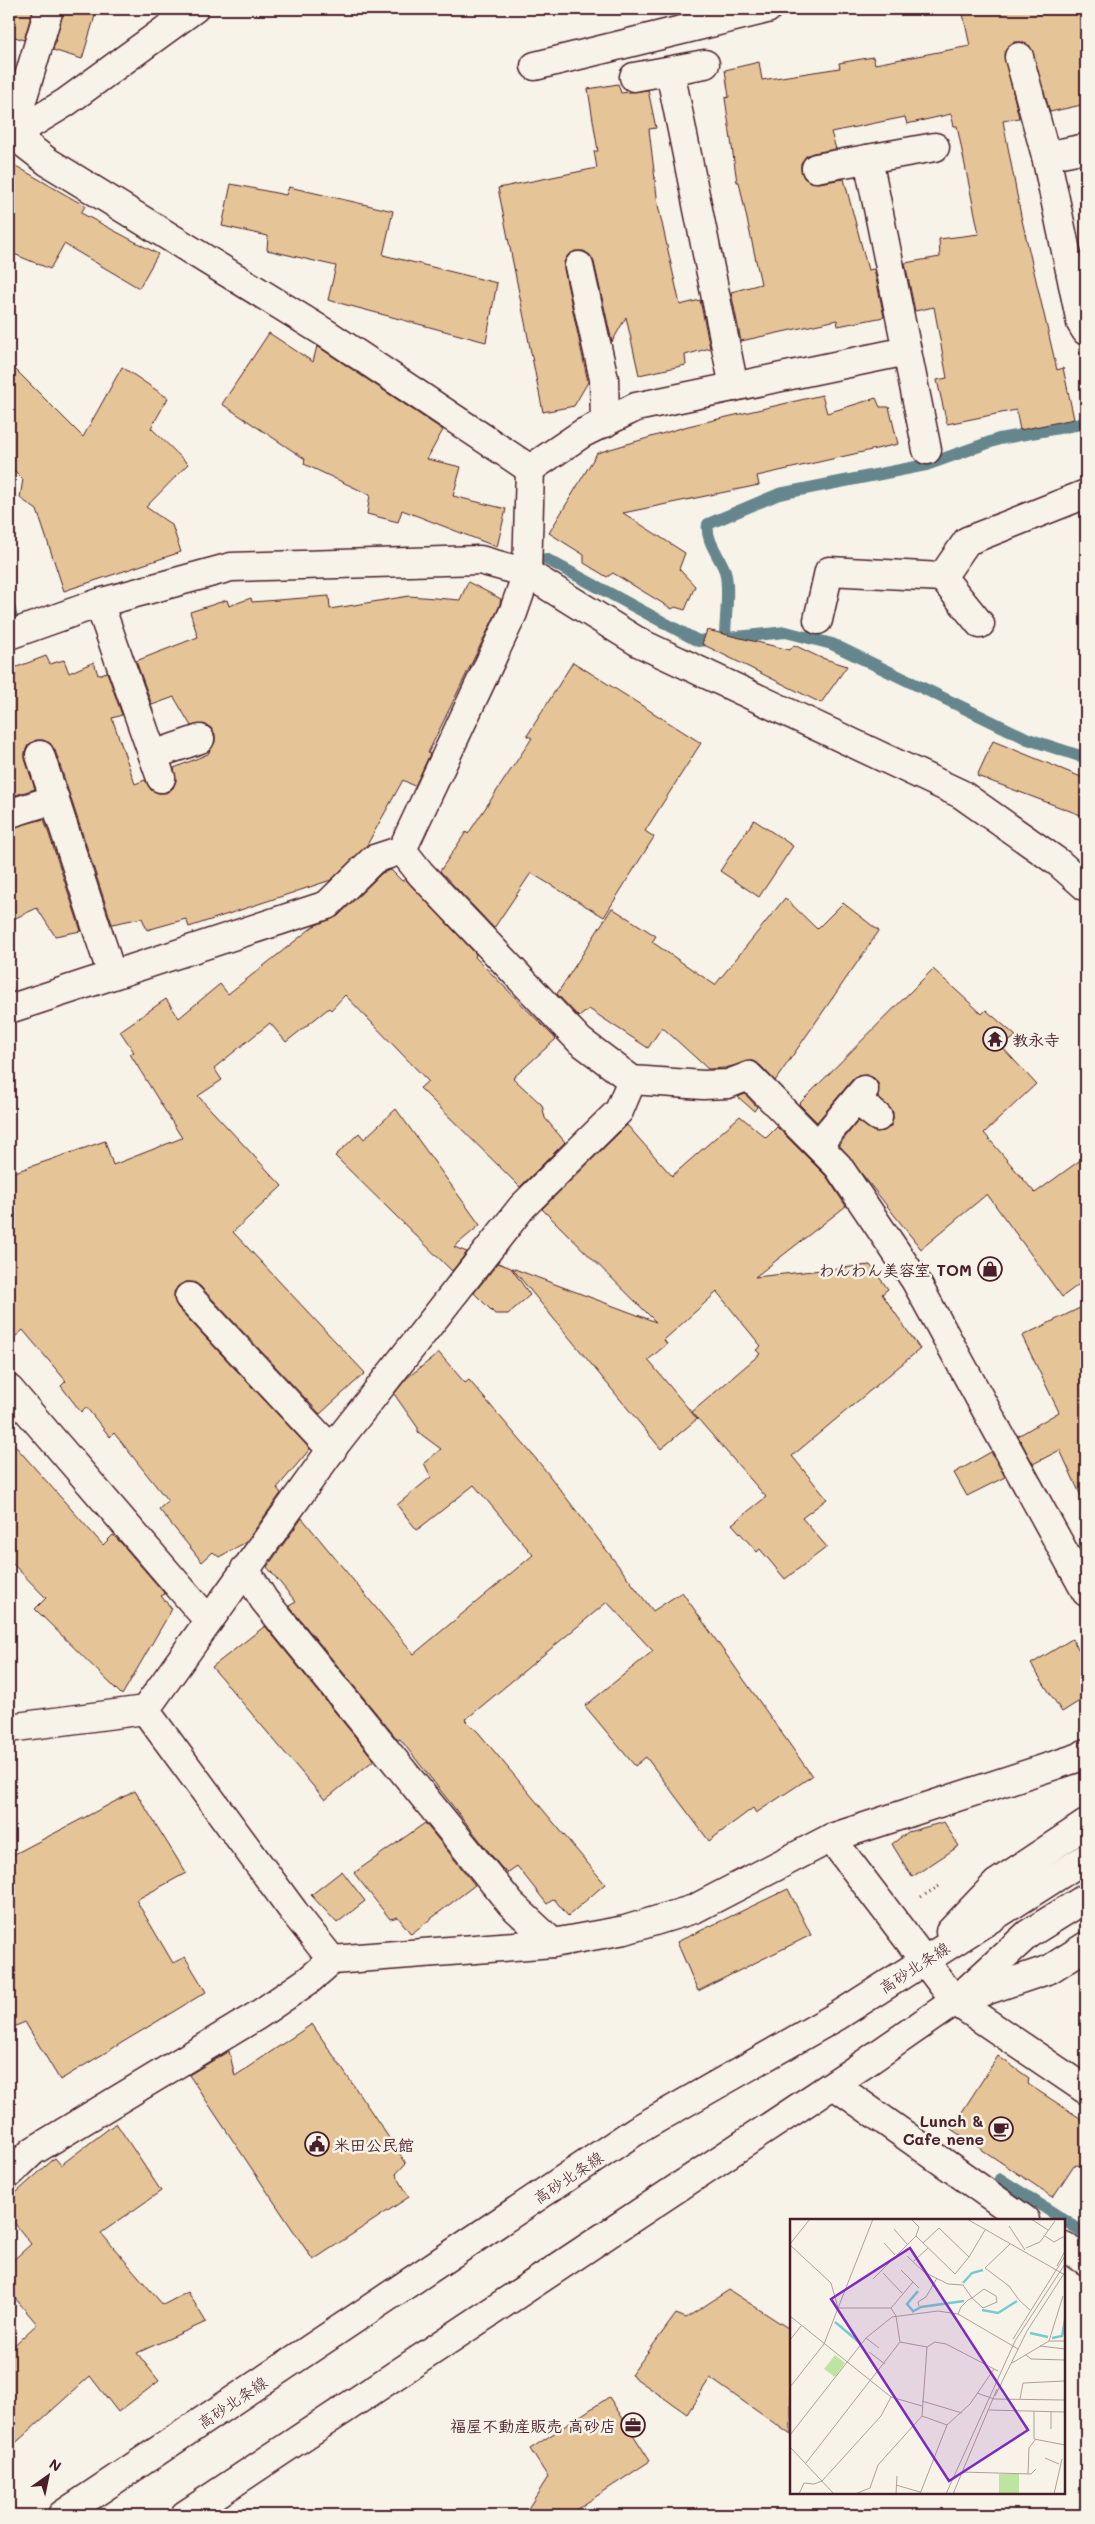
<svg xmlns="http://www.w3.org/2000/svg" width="1095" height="2524" viewBox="0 0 1095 2524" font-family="Mali,'Klee One',sans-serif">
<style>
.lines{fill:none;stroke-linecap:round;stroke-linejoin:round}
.stream{stroke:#66868d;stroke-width:12}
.building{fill:#e5c597;stroke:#4a1f2b}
.minor-casing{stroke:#4a1f2b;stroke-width:31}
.major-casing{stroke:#4a1f2b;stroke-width:31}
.path{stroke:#4a1f2b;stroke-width:3;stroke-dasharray:1 4;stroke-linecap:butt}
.minor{stroke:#f7f3e8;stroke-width:28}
.major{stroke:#f7f3e8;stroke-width:28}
.labels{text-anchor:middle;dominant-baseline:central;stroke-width:5;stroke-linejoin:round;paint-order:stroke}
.poi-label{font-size:16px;font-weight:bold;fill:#4a1f2b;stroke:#f7f3e8;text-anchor:end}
.street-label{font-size:16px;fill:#4a1f2b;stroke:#f7f3e8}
.inset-river{fill:none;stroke:#79cacf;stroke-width:2.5}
.inset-road{fill:none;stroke:#b29e9c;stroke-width:1}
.view{fill:#7b2cbf;fill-opacity:0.15;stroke:#7b2cbf;stroke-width:2.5}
.inset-edge{fill:none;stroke:#4a1f2b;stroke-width:2.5}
</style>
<rect width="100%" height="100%" fill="#f7f3e8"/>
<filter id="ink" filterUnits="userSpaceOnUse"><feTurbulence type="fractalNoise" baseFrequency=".02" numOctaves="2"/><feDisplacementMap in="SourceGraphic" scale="10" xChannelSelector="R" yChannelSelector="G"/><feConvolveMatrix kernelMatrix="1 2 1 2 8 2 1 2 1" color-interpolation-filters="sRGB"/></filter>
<g filter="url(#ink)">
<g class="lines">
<!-- stream -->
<g class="stream">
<polyline points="546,559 698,641 786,632 832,644 1028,739 1086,758"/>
<polyline points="9,607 12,618"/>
<path d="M725,638C725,619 730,589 725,571C720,557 705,540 708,524L779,494L926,465L999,439L1086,423"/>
<polyline points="1000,2179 1086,2234"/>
</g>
</g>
<!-- building -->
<g class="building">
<polygon points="9,9 33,9 24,40 9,35"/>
<polygon points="64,9 97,9 82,59 53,50"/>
<polygon points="962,9 1086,9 1086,104 1050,112 1030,46 1022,42 1014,42 1008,46 1004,54 1019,118 1003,121 1021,216 1057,370 1063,368 1074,419 1020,430 1016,410 947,424 937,380 947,378 934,307 915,311 905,263 940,257 939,239 979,234 957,126 954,126 951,114 907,124 905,117 831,132 836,149 813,153 806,156 801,163 801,171 804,178 810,182 819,183 844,179 868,270 874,269 884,317 838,326 837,320 741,341 731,292 761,284 739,182 737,182 725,98 729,97 725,70 759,62 762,80 840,68 839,63 873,57 875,64 970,46"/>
<polygon points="618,84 621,93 648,90 656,128 649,129 658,205 680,305 700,300 710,348 685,355 686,365 639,375 626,317 612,342 594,262 590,255 584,251 575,251 568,255 564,262 564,269 588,382 574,406 543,412 498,188 597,168 594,151 598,151 588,89"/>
<polygon points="9,162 85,206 81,213 158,254 139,288 64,244 50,269 9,252"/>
<polygon points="231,184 286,195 289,187 393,211 383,255 497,283 486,342 328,300 336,266 267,250 268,236 222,226"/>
<polygon points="269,333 313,362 317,346 443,430 427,459 461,467 453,496 506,509 497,547 402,510 398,522 367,514 370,495 304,464 305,459 222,404"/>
<polygon points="9,363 83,437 122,367 168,398 151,428 188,464 146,507 172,525 181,552 64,591 37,510 20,498 23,479 9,465"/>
<polygon points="822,395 827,413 876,398 880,407 889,407 898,444 757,476 759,485 623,513 685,553 679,569 695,586 685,610 675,607 672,609 613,573 607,577 584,563 584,555 549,533 597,453 688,426"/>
<polygon points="468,582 501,599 499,607 428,753 430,754 416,784 414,786 403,780 367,845 331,880 189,927 186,919 147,930 142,918 112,924 55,750 50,743 43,740 36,740 28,745 25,752 25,759 35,789 9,797 9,670 46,656 50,664 64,660 69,673 94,662 98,675 107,672 122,715 112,718 135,784 145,780 151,790 158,793 166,793 173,788 176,781 174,768 208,754 215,742 215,734 211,728 204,724 191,726 174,697 152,705 136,661 198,637 190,612 227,600 229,606 251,598 252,602 329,596 330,609 409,596 460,600"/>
<polygon points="707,630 790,650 794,645 819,657 847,666 821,703 702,644"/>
<polygon points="573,662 701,743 645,831 654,837 604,917 531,873 494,928 440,871 466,832 468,834 532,738 527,736"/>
<polygon points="993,741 1086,779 1086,817 977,776"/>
<polygon points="44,819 81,931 55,936 37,908 9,921 9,828"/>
<polygon points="754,820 793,846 759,897 720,871"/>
<polygon points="391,870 402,881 405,879 476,954 475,957 556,1039 513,1078 542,1105 545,1118 565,1142 520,1187 420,1088 428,1081 345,995 331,1010 329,1008 286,1042 270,1023 214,1068 222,1080 198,1096 282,1186 233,1232 365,1373 320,1414 200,1286 194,1282 186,1282 178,1286 174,1292 174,1300 178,1308 310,1449 277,1488 281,1493 246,1542 219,1557 213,1552 202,1562 159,1509 168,1501 114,1433 110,1437 86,1407 81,1412 61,1386 66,1381 23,1330 9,1342 9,1174 105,1141 113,1165 182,1138 130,1054 134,1052 120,1031 166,999 179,1018 220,984 228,994 314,926 338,916 382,873"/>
<polygon points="785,898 817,929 843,903 879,931 775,1081 760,1065 752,1061 725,1068 708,1069 662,1027 648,1048 589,1009 579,1017 557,994 612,908 656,936 652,942 715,985"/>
<polygon points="933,969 982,1014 986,1010 1016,1036 1002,1047 1036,1084 984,1133 1035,1193 1086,1156 1086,1279 1062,1297 987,1194 921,1249 839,1145 858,1121 875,1132 884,1131 891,1126 893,1119 893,1112 878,1097 879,1085 874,1078 866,1075 858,1076 852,1080 817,1122 799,1104"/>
<polygon points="745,1094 757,1107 754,1111 738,1097"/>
<polygon points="396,1109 480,1225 454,1247 467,1252 452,1271 335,1156 359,1133 364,1139"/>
<polygon points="740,1116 766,1138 777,1127 826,1176 846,1206 755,1277 870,1265 888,1289 882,1294 920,1349 792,1456 827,1499 802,1518 827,1547 785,1579 760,1549 757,1552 732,1524 766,1497 692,1412 760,1354 756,1350 761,1346 717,1292 664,1340 667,1344 648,1360 697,1419 661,1449 512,1268 656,1322 542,1209 627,1125 672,1176"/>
<polygon points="498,1263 511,1268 530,1295 508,1314 495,1314 474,1293"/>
<polygon points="1086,1305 1086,1507 1060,1450 1033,1464 1018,1436 1059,1412 1022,1336"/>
<polygon points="439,1353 465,1383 469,1380 542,1466 653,1611 682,1592 812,1776 756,1813 753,1808 709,1841 646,1757 635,1766 585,1706 653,1651 607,1602 465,1720 478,1732 605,1884 568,1916 554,1899 547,1904 517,1866 507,1873 500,1866 400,1739 398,1740 289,1606 296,1602 267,1567 302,1518 414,1654 533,1555 474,1485 417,1530 397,1505 431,1477 424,1463 441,1449 418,1432 418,1428 394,1394 407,1378"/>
<polygon points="9,1439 103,1545 113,1535 121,1543 165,1594 161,1596 172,1609 122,1695 35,1609 46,1598 9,1560"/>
<polygon points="991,1452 1005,1477 967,1496 954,1473"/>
<polygon points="265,1626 374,1760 325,1800 212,1667"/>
<polygon points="1072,1639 1086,1661 1086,1697 1062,1712 1031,1664"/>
<polygon points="135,1791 186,1873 136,1900 173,1963 185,1957 206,1992 60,2080 25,2022 9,2029 9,1857"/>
<polygon points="944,1822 959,1846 912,1877 892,1844 908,1832"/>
<polygon points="425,1823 475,1885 411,1934 398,1917 390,1919 354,1873"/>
<polygon points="342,1871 365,1901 337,1923 311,1895"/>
<polygon points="788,1889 811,1935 698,1991 677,1942"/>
<polygon points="312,2024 406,2163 396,2174 409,2197 313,2260 189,2075 229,2051 235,2076"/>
<polygon points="998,2056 1029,2078 1028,2084 1086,2122 1086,2166 1074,2165 1053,2197 951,2129"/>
<polygon points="116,2123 161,2191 101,2233 163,2305 188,2292 206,2322 137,2353 159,2381 118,2412 90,2376 9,2449 9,2350 37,2324 9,2291 9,2264 31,2244 9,2216 9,2199 55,2158 61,2165"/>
<polygon points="729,2290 791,2330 791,2435 710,2378 687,2414 631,2375 676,2314 686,2318"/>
<polygon points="609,2397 650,2461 568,2515 524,2515 548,2477 530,2449"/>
</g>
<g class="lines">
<!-- minor casing -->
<g class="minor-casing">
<g id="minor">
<polyline points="49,9 12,134 48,162 327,334 530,469 527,573 513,613 402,850 421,874 580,1041 632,1080 703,1085 728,1084 749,1076 838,1166 915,1280 1086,1592"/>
<polyline points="1019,57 1046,156 1081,323 1086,331"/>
<polyline points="535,66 767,9"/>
<polyline points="670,71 734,387"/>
<polyline points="634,77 705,64"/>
<polyline points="9,137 65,103 194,9"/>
<polyline points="1046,156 1086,148"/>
<polyline points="868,159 927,450"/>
<polyline points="816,168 935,147"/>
<polyline points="579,266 604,379 605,423"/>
<polyline points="530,469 583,433 636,407 907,351"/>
<polyline points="942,577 980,624"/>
<polyline points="99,603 161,778"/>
<polyline points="818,620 829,571 942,577 967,541 1086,494"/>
<polyline points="9,635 99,603 231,567 480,560 527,573 640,643 961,794 1059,863 1086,887"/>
<polyline points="40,755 112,975"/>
<polyline points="153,755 200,739"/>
<polyline points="11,813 55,799"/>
<polyline points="9,1009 327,905 374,859 402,850"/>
<polyline points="856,1100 878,1117"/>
<polyline points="818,1145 864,1090"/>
<polyline points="189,1297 332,1450"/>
<polyline points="9,1389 208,1620"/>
<polyline points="245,1569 264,1600 511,1904 553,1943"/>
<polyline points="145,1710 294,1912 332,1960"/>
<polyline points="9,1728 145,1710 337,1442 522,1207 619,1111 632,1080"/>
<polyline points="831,1838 955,2001 1086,2090"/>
<polyline points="834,2085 1025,2220"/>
<polyline points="9,2174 33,2151 258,2015 309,1980 332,1960 553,1943 625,1930 694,1909 831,1838 1080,1757 1086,1753"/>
<polyline points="1064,2246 1086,2261"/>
</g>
</g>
<!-- major casing -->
<g class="major-casing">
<g id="major">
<polyline points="950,1932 996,1884 1086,1824"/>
<polyline points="964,1998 1050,1969 1086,1946"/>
<polyline points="62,2515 637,2130 839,2015 1086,1858"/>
<polyline points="185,2515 867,2062 955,2001 1028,1934 1086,1898"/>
</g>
</g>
<!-- path -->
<polyline class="path" points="921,1897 941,1885"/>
<!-- minor -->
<use href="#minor" class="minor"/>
<!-- major -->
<use href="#major" class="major"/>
</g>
</g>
<!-- icons -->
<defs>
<g id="temple-ring" transform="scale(1.25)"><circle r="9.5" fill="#f7f3e8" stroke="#4a1f2b" stroke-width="1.5"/><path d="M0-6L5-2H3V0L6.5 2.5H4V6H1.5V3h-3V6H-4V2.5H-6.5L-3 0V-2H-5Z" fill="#4a1f2b"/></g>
<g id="shop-ring" transform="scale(1.25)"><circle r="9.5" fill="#f7f3e8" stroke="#4a1f2b" stroke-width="1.5"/><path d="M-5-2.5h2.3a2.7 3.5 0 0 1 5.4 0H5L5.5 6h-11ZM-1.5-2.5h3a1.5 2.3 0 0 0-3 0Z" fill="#4a1f2b"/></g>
<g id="cafe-ring" transform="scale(1.25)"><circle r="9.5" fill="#f7f3e8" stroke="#4a1f2b" stroke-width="1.5"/><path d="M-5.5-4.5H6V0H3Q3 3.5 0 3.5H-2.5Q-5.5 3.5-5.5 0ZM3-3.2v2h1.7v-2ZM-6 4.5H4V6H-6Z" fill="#4a1f2b"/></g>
<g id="civic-ring" transform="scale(1.25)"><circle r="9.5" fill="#f7f3e8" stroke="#4a1f2b" stroke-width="1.5"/><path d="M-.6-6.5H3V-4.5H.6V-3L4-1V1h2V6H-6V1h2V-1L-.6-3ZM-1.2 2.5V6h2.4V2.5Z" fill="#4a1f2b"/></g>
<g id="office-ring" transform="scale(1.25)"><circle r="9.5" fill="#f7f3e8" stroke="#4a1f2b" stroke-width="1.5"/><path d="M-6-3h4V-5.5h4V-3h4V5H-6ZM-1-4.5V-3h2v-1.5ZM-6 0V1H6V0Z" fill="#4a1f2b"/></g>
</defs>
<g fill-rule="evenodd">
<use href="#temple-ring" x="995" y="1039"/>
<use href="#shop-ring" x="990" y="1269"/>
<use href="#cafe-ring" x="1001" y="2129"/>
<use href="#civic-ring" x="317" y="2144"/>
<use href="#office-ring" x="633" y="2425"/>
</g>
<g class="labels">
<!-- poi labels -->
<g class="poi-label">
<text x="1012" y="1039" text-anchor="start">教永寺</text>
<text x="972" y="1269">わんわん美容室 TOM</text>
<text x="984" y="2120">Lunch &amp;<tspan x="984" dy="18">Cafe nene</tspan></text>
<text x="334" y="2144" text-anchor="start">米田公民館</text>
<text x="616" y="2425">福屋不動産販売 高砂店</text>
</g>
<!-- street labels -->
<g class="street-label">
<text transform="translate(914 1967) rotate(-33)">高砂北条線</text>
<text transform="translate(568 2177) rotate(-34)">高砂北条線</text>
<text transform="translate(232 2402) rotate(-34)">高砂北条線</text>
</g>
</g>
<!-- overview -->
<g transform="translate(790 2219)">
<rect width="275" height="275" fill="#f7f3e8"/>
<path d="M45,136L55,144L45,158L34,150ZM209,255H229V274H209Z" fill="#bee5a0"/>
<path class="inset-river" d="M173,64L182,54L193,51M192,91L208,94L227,82M123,92L117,85L128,72M122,93L131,88L174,82M45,103L70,124M240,114L258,118M262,119L272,117L275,101"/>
<path class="inset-road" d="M121,0L129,8L126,17M177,0L275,56M241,0L258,11M219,7L235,31M104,10L117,25M255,17L264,23L275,17M94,24L105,36M133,24L149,9L179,38L195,11M0,25L20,0M220,25L195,49L219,67L229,81L240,91M0,26L41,64L48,89H101L106,97L110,123L137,128L145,123L156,125L208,152M236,29L250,23L265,2M117,37L134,53L158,65L173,66L182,79L193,89L207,83L206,77L194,70L182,79L178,81L171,88L168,95M124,42L138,29M267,47L275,32M111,51L129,69M93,54L112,74M83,60L126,17L165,55L179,38M129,87L128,83L136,78L147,59M101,89L123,63M0,97L101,178L132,187M76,119L89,129M223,120L275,37M0,121L11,107M259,122L273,77M250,127L275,130M79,133L95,145M236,136L241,140L275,141M222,144L259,122H275M0,168L34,125L83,0M187,174L204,180L275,181M205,177L237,112L275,53M230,180L233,164L275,162M132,182L172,194M199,191L275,193M244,192V220L275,226M261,193V210M132,197L157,206M0,216L76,119L102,98L148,92L168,95L228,130M0,228L44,275M255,239L269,245M16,244L110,123M172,253L241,255L246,250M238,255L239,229L245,221M106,266L130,273M9,275L14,264L24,265L32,262L91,197L101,178M65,275L80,269L88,246L132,197L137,128M106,275L107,257M130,275L157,206L180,185L204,150M156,275L225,122L275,45M163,275L207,170M264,275L272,240"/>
<path class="view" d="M120,29L238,211L159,262L41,80Z"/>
<rect width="275" height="275" class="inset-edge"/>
</g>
<!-- margin -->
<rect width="1095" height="2524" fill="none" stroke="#f7f3e8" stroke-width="30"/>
<rect x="15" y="15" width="1065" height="2494" fill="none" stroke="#4a1f2b" stroke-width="2" filter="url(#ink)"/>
<!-- north arrow -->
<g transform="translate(48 2476) rotate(33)" stroke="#f7f3e8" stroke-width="4" paint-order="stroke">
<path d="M0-4L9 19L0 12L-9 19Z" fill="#4a1f2b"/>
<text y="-8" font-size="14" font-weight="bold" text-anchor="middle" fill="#4a1f2b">N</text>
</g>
</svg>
